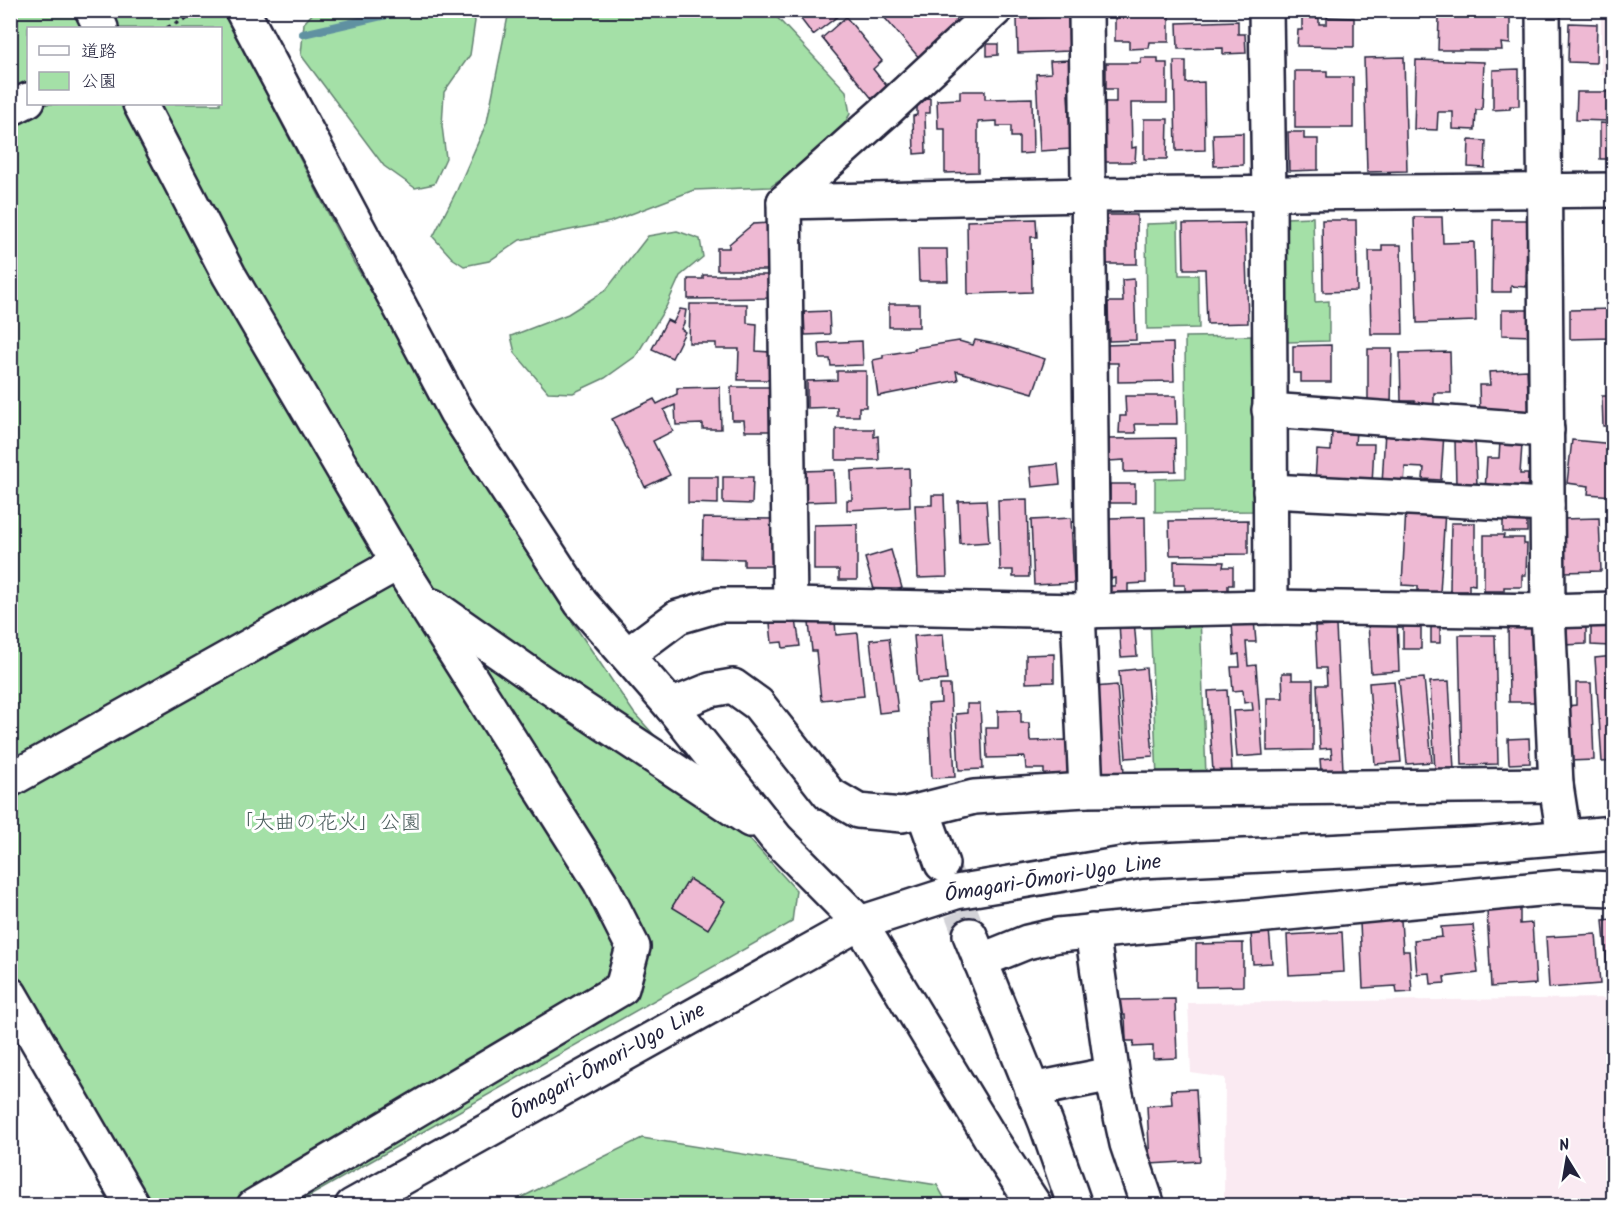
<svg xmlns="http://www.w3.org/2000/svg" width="1624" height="1216" viewBox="0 0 1624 1216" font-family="Kalam,'Klee One',sans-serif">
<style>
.built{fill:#faeaf2}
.green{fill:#a4e0a7;stroke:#638171;stroke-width:1.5;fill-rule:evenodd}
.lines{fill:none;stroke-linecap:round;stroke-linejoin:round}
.stream{stroke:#6191a1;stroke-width:8}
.building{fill:#eeb9d3;stroke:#22223b;stroke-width:1.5}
.street-tunnel{stroke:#d3d3d8;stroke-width:33;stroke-dasharray:33 16;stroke-linecap:butt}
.street-casing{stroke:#22223b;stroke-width:38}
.primary-casing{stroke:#22223b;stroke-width:38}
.path{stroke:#22223b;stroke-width:4;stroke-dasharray:4.5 4.5;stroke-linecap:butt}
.street{stroke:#fff;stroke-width:33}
.primary{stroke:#fff;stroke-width:33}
.labels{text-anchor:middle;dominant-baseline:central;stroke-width:6;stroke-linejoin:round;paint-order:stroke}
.park-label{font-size:21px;fill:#495b5b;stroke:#fff}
.street-label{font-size:21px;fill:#22223b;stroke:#fff}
</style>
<rect width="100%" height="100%" fill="#fff"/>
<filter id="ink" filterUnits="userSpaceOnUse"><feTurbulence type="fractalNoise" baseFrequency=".0167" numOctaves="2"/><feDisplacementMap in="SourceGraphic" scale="12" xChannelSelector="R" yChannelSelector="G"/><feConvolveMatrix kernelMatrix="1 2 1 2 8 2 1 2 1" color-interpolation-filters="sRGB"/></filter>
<g filter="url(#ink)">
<!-- built -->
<g class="built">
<rect x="1601" y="11" width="12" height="63"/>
<polygon points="1613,998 1613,1205 1224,1205 1225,1078 1191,1073 1188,1003"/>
</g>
<!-- green -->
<g class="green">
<path d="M10,11H223L354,263L537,570L634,713L796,890L792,922L294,1205H111L11,1028ZM28,28H220V104H28Z"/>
<polygon points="315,11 471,11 475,21 470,55 444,92 442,126 446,158 434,184 415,188 384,166 301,55 304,23"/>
<polygon points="509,11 771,11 846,91 850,114 832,145 770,187 694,190 610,222 520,240 489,261 464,266 452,258 433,237 457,190 487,122"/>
<polygon points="1313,217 1315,302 1329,301 1329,341 1287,342 1285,218"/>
<polygon points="1178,223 1179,275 1198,275 1199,328 1147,329 1146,224"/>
<polygon points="677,231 700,239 703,257 680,276 666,307 636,356 605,378 573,393 548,392 515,353 511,336 568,314 606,290 648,236"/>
<polygon points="1251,336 1254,511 1155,512 1155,479 1186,478 1185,337"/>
<polygon points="1200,615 1206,776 1157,778 1150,617"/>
<polygon points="642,1138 937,1185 948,1205 506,1205"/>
</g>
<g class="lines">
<!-- stream -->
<polyline class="stream" points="303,34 408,10"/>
</g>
<!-- building -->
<g class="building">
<polygon points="794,10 834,10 838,16 813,35"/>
<polygon points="878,10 947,10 961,26 921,60"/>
<polygon points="1475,10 1511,10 1511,12 1475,11"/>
<polygon points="1169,15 1169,42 1150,42 1149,48 1129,49 1129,41 1115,41 1115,16"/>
<polygon points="1068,16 1069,51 1018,53 1017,19"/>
<polygon points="846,17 882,61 873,69 889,89 874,101 822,38"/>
<polygon points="1327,17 1354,18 1354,47 1297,46 1298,30 1302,30 1302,18 1319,18 1319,24 1327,24"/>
<polygon points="1439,17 1510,17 1510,44 1501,43 1502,50 1438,50"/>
<polygon points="1238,21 1238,34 1245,34 1246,53 1223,54 1223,48 1178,49 1177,23"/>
<polygon points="1569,23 1597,24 1596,63 1568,62"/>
<polygon points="987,44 998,44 998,55 987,56"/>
<polygon points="1404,57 1407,171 1367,172 1364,58"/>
<polygon points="1141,58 1158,58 1158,63 1167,63 1167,103 1131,103 1132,148 1136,147 1135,162 1104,162 1103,102 1116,102 1116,89 1106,89 1106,63 1141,63"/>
<polygon points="1070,60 1073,95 1068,95 1071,149 1040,151 1036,74 1051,73 1050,61"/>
<polygon points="1416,60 1484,62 1482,110 1476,110 1475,130 1453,129 1453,112 1438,112 1437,130 1414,129"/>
<polygon points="1174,61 1186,61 1186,83 1204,82 1205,150 1176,151"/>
<polygon points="1519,69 1519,106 1510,106 1510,109 1493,110 1493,70"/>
<polygon points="1295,71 1327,71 1327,77 1353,77 1353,128 1295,128"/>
<polygon points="960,91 985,91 985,99 1032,98 1033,153 1019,154 1019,137 1011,137 1011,126 997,126 997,121 978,122 978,172 945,173 945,129 938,129 937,100 960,99"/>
<polygon points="1577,92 1613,92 1613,101 1608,101 1608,121 1576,120"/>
<polygon points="930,98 930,113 925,113 926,153 914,154 913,116 917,115 917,99"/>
<polygon points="1144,119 1168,119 1167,159 1144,159"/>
<polygon points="1600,123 1614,124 1614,159 1600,159"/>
<polygon points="1288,132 1304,132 1304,139 1318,139 1318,170 1289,171"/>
<polygon points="1243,133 1243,165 1214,166 1213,134"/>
<polygon points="1469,140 1486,141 1485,168 1468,167"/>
<rect x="1105" y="215" width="32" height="49"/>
<polygon points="1414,217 1442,217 1443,243 1474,242 1476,321 1417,323"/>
<polygon points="1036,219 1037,237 1031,237 1032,292 968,294 967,221"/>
<polygon points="1322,220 1356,220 1357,291 1323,292"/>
<polygon points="1493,220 1527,220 1526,287 1511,286 1511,292 1492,292"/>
<polygon points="770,223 770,270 717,270 717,248 729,248 729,244 753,224"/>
<polygon points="1245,223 1248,323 1207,324 1205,269 1184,269 1183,224"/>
<polygon points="1382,245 1401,245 1403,334 1371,334 1369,251 1382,251"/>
<polygon points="918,249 947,249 948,281 919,281"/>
<polygon points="703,275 770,275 770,298 688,299 688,279 703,279"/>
<polygon points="1134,279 1136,340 1109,341 1108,302 1123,302 1122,280"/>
<polygon points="690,304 747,304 747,323 757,324 756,351 769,352 769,380 738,380 739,349 716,349 716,343 689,343"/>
<rect x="889" y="304" width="30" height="23"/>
<polygon points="680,309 686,310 684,323 681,329 685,332 672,358 652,349 667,320 673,323"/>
<polygon points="1613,309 1613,338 1570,339 1570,310"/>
<polygon points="1502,310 1535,310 1534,336 1502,335"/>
<polygon points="829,311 830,334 805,335 804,312"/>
<polygon points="975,340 1001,345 1045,359 1033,393 956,371 958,380 878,396 873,360 883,358 883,355 915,350 914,348 959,341 973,345"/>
<polygon points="862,341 863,365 831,366 830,359 820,359 819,343"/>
<polygon points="1173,343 1174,381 1118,382 1118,363 1105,363 1104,345"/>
<polygon points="1331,345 1331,382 1301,382 1301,373 1293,373 1293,346"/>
<polygon points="1368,349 1392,349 1391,407 1368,407"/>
<polygon points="1450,352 1451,393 1434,393 1434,408 1415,407 1415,401 1401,401 1400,353"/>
<polygon points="1527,370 1529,417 1480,418 1479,385 1490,385 1489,372"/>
<polygon points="837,371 866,371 866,407 859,407 859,416 837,416 837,407 807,408 807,381 837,380"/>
<polygon points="720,387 721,429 703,429 703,424 676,425 675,405 664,410 673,431 653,441 670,475 645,487 612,419 654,399 657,404 677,394 677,388"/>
<polygon points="731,387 770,387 771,431 745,431 744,420 732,420"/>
<polygon points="1125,396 1176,396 1177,424 1135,424 1136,433 1119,433 1120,416 1126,416"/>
<polygon points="1602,396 1614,396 1614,426 1603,426"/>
<polygon points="836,429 874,429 874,437 878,436 879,460 836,460"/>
<polygon points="1332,430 1356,431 1355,444 1374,444 1372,485 1315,482 1317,450 1331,451"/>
<polygon points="1385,430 1444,433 1441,480 1423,479 1424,468 1405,467 1404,486 1382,485"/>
<polygon points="1175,438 1176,471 1124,472 1124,460 1109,461 1108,439"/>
<polygon points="1455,440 1475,440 1477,485 1456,485"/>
<polygon points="1572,440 1614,444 1613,496 1588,494 1589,486 1567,483"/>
<polygon points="1500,442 1522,444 1520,474 1528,474 1527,494 1485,491 1487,458 1499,458"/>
<polygon points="1058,464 1060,484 1032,487 1030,467"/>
<polygon points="909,468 910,507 847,510 847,500 852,500 851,471"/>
<polygon points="834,470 835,501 804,502 803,471"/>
<polygon points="688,477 718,477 718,504 688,503"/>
<polygon points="723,477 753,477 752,504 723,503"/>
<rect x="1110" y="484" width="25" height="19"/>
<polygon points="932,495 944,495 947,577 918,578 915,505 932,505"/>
<polygon points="1027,499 1029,577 1013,577 1013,570 1000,570 998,500"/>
<polygon points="986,500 989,542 960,544 958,501"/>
<polygon points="1406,508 1445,510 1440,593 1418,592 1418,586 1402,585"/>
<polygon points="1145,517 1146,583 1128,584 1128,596 1107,596 1107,586 1115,586 1115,578 1111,579 1110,518"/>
<polygon points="703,518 773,519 772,566 744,566 744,559 702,558"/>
<polygon points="1071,518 1074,583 1034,585 1031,520"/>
<polygon points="1503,518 1527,519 1527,532 1503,532"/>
<polygon points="1599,518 1601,571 1564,572 1562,519"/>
<polygon points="1248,520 1248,554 1170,555 1169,521"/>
<polygon points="1451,523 1475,523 1475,585 1469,584 1469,591 1450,591"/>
<polygon points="857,524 857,580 839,580 839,570 814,570 814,525"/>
<polygon points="1484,535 1504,535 1503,538 1524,538 1524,544 1527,544 1526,575 1522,575 1522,587 1504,587 1504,591 1484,591"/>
<polygon points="891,550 902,588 876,596 865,558"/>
<polygon points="1174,561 1224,562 1223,567 1233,567 1233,585 1228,585 1228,596 1185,595 1185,585 1174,585"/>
<polygon points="1591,618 1610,618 1610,646 1591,645"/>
<polygon points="796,620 800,646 783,648 782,642 772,643 770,623"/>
<polygon points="835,620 836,635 858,633 864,696 821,700 816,651 812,651 809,623"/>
<polygon points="1134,620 1137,656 1121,657 1119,622"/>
<polygon points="1254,620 1256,642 1246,642 1248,666 1256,665 1263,755 1237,757 1233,711 1253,710 1252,702 1244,703 1243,690 1233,691 1231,667 1240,667 1239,654 1234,655 1232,622"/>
<rect x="1431" y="620" width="9" height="23"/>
<polygon points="1397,621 1399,671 1371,673 1368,622"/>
<polygon points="1508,621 1534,621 1535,702 1509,702"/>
<polygon points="1586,621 1586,644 1564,645 1564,622"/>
<rect x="1403" y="622" width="18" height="27"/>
<polygon points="1336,626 1343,770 1321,771 1320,759 1332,758 1331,748 1320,749 1317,685 1327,685 1326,668 1317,668 1315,627"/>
<polygon points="943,634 947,680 918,682 914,636"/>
<polygon points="1459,635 1495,635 1498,764 1462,765"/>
<polygon points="889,638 898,711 879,713 870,640"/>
<polygon points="1054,654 1054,682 1026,683 1026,655"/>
<polygon points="1614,656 1614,761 1602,762 1595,658"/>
<polygon points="1146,668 1153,756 1126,758 1119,671"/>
<polygon points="1282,673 1292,673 1292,680 1313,680 1313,750 1267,751 1267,698 1283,698"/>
<polygon points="1424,678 1432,762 1407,764 1399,680"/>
<polygon points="1394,681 1401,762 1375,764 1369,683"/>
<polygon points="1449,681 1454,770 1435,771 1430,682"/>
<polygon points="1576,683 1591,683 1594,760 1569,761 1567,706 1576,705"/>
<polygon points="940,685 950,685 955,777 932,778 928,704 941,703"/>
<polygon points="1117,685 1124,772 1101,774 1094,687"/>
<polygon points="1227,690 1232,771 1213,772 1208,691"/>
<polygon points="967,704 980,704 983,769 959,770 956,714 967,713"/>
<polygon points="1021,710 1021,723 1029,723 1030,741 1069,740 1070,777 1044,778 1044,769 1026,769 1025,757 987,758 986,728 998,728 998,711"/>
<polygon points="1529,738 1530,763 1509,764 1508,739"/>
<polygon points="689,879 725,901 708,929 672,907"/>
<polygon points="1520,908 1520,924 1532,923 1536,984 1491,987 1487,910"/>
<polygon points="1614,919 1614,989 1609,990 1603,920"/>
<polygon points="1401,920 1403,951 1409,951 1412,992 1397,993 1396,986 1363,988 1360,923"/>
<polygon points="1473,925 1478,973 1444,977 1445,983 1431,984 1430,973 1417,974 1414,940 1442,937 1441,927"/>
<polygon points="1269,930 1272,963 1253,964 1251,932"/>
<polygon points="1342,932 1344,972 1289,975 1287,935"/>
<polygon points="1596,934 1600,984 1549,988 1546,937"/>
<polygon points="1243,943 1243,986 1196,987 1196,944"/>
<polygon points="1175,999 1177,1058 1153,1059 1153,1046 1133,1047 1134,1041 1126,1041 1125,1015 1117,1015 1117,1000"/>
<polygon points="1196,1089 1200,1161 1150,1164 1147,1106 1172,1104 1171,1090"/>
</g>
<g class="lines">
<!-- street-tunnel -->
<polyline class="street-tunnel" points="943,865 970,935"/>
<!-- street casing -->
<g class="street-casing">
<g id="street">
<polyline points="92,10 101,28"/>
<polyline points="242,10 456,412 581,603 671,706 776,838 860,923 993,1142 1035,1206"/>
<polyline points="1086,10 1093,611"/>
<polyline points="1266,10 1269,193 1271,607"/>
<polyline points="1543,10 1548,611 1556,785"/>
<polyline points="140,104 229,275 398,563 600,882 633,947 622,988 254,1206"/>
<polyline points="10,109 28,100"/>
<polyline points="784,202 1088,195 1614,190"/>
<polyline points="1269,410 1547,430"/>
<polyline points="1270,491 1547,505"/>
<polyline points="790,605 784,202 888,109 995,10"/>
<polyline points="433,606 540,681 750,820"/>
<polyline points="1078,611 1086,790"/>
<polyline points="627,655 678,617 719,605 790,605 1078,611 1271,607 1548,611 1614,609"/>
<polyline points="671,706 710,690 733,686 758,704 829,794 858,811 902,815 974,797 1086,790 1556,785 1564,837"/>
<polyline points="10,780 398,563"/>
<polyline points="923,811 942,864"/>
<polyline points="1092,931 1114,1085 1127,1144 1148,1206"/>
<polyline points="970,935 1046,1123 1075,1206"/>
<polyline points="980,961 1027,942 1058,935 1561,887 1614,889"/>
<polyline points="10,994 133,1206"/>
<polyline points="1032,1090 1112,1074"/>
</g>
</g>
<!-- primary casing -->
<g class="primary-casing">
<polyline id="primary" points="352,1206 860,923 956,892 1141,861 1485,844 1614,833"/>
</g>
<!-- path -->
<polyline class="path" points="167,28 201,10"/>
<!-- street -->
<use href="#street" class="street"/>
<!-- primary -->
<use href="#primary" class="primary"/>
</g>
</g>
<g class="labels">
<!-- park labels -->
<g class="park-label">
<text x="327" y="823">「大曲の花火」公園</text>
</g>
<!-- street labels -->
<g class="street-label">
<text transform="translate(1053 879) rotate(-9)">Ōmagari-Ōmori-Ugo Line</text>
<text transform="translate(608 1062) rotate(-29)">Ōmagari-Ōmori-Ugo Line</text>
</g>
</g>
<!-- margin -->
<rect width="1624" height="1216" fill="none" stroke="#fff" stroke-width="36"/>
<rect x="18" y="18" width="1588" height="1180" fill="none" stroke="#22223b" stroke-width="2" filter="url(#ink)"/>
<!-- legend -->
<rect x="27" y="27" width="195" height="78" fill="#ffffff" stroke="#a7a7b1" stroke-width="1.5"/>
<rect x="39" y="46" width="30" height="9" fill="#ffffff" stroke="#a7a7b1" stroke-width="1.5"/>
<text x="81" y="57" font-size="18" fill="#22223b">道路</text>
<rect x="39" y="72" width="30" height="18" fill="#a4e0a7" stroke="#a7a7b1" stroke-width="1.5"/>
<text x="81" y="87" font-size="18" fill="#22223b">公園</text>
<!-- north arrow -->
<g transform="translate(1567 1159) rotate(349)" stroke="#ffffff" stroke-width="4.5" paint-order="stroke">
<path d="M0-4.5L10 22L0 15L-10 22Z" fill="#22223b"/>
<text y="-9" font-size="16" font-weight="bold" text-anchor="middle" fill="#22223b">N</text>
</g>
</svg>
